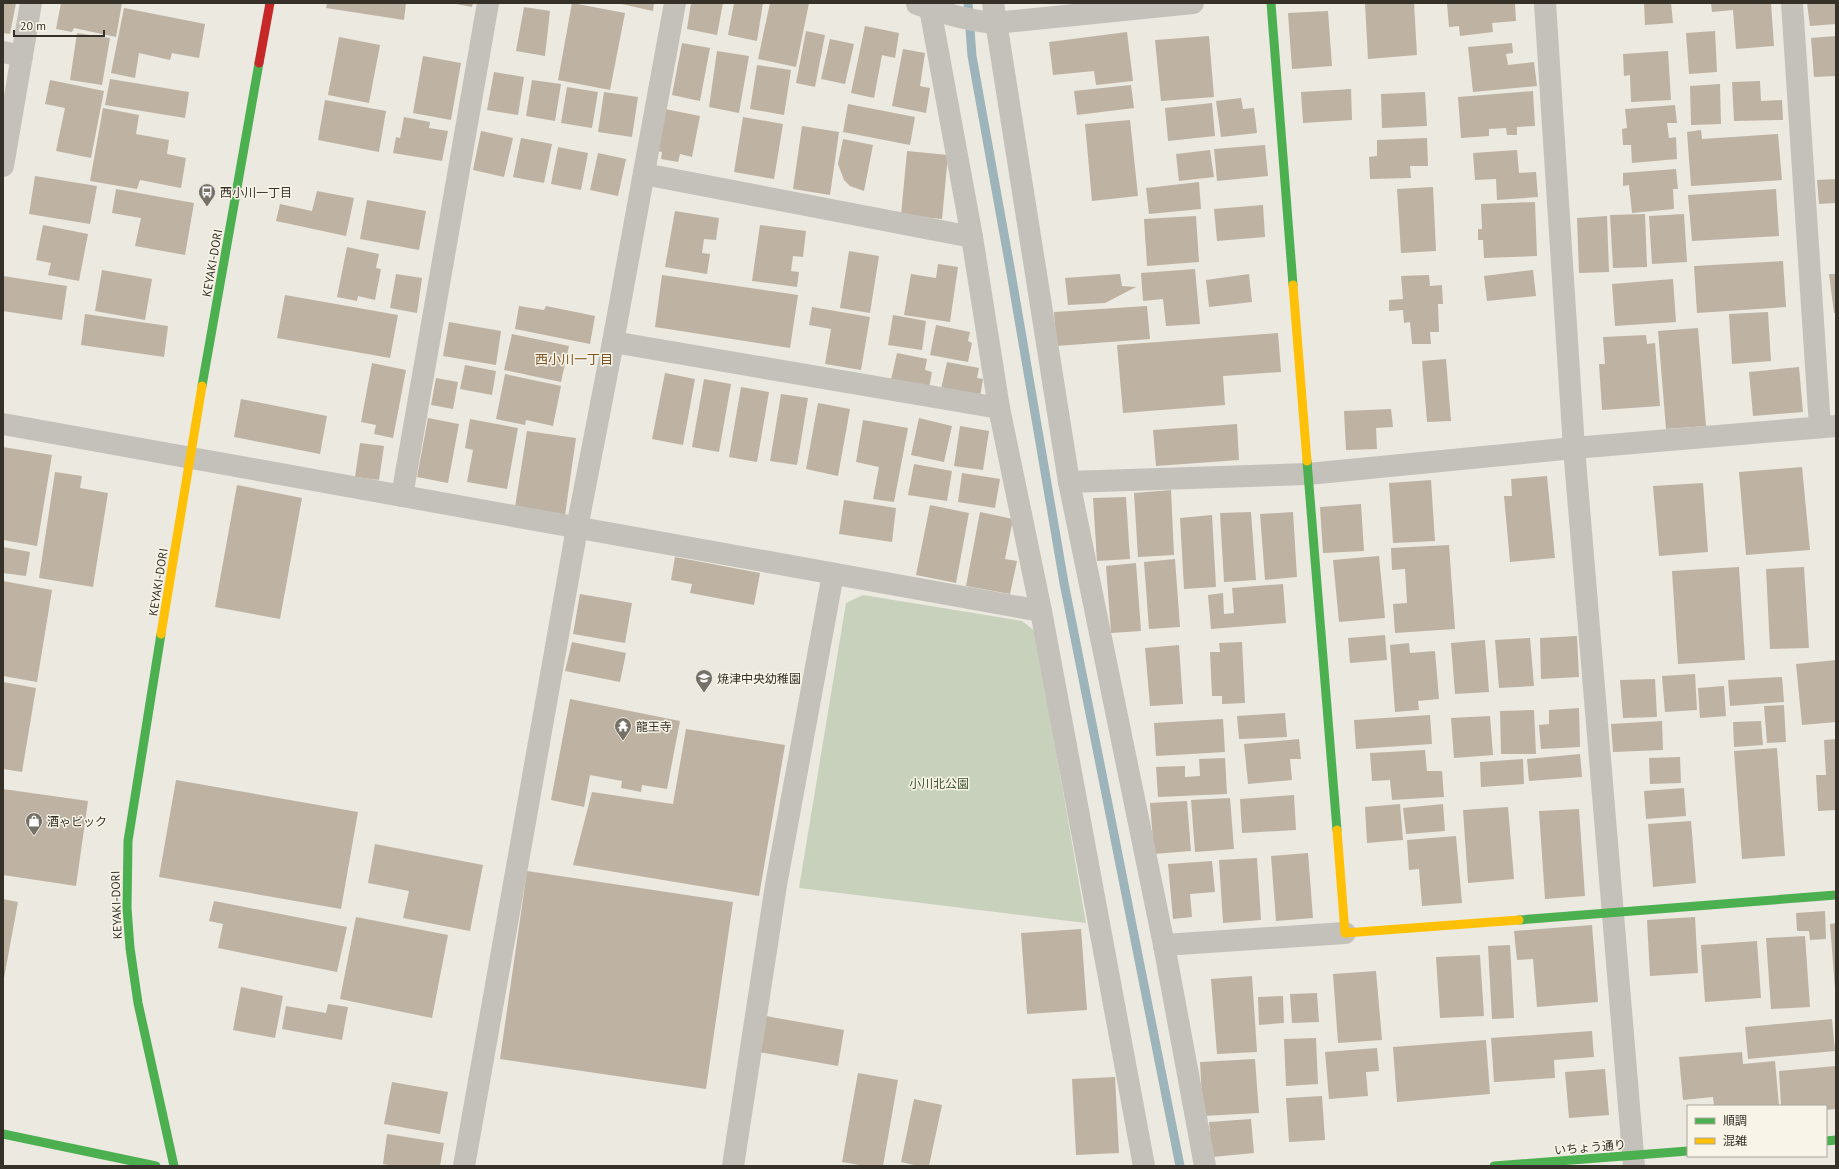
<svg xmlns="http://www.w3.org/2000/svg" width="1839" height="1169" viewBox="0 0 1839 1169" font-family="'PT Sans','Noto Sans JP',sans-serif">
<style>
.park{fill:#c8d1bb}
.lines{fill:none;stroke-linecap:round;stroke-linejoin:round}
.stream{stroke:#9eb4bb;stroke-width:9}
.building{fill:#beb2a3}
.street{stroke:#c4c1ba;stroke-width:22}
.fast{stroke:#4caf50;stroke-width:9}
.slow{stroke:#ffc107;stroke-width:9}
.jam{stroke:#c62828;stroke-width:9}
.labels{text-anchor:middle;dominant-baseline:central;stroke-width:3;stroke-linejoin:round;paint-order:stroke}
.poi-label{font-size:12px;fill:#353028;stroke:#f8f5e8;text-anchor:start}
.street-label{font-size:12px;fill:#353028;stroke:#f8f5e8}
.park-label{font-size:12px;fill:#3b512e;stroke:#f8f5e8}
.neighbourhood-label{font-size:13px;fill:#7e5327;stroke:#f8f5e8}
</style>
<rect width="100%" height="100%" fill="#ece9e0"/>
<!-- park -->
<polygon class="park" points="863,595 1022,621 1035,631 1086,923 799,888 846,603"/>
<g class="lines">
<!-- stream -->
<polyline class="stream" points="968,3 972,56 1011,273 1064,583 1180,1166"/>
</g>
<!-- building -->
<g class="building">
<polygon points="3,3 16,3 10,34 3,33"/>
<polygon points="61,3 122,3 116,37 74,28 72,32 56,29"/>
<polygon points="327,3 406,3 404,20 326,8"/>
<polygon points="451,3 473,3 472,7"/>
<polygon points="572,3 625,13 610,90 558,80"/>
<polygon points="617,3 654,3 653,11"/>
<polygon points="691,3 723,3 717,35 687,29"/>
<polygon points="734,3 763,3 757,41 728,35"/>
<polygon points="770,3 809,3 796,67 758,59"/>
<polygon points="1365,3 1414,3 1417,55 1368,59"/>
<polygon points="1447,3 1515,3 1516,21 1492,23 1493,32 1460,36 1459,26 1449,27"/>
<polygon points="1644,3 1671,3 1673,23 1645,25"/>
<polygon points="1711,3 1771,3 1774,46 1736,49 1733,10 1712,12"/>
<polygon points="1807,3 1836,3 1836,24 1810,26"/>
<polygon points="524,7 550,11 545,56 516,51"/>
<polygon points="124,8 205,24 199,58 172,53 170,60 139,53 135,78 111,73"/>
<polygon points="1328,11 1332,66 1292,69 1288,13"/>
<polygon points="865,26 899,33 895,58 882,55 874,98 851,93"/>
<polygon points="806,31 825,35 815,87 796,83"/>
<polygon points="1715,31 1717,72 1689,74 1686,33"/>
<polygon points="1127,32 1133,81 1096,85 1094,71 1053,75 1049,42"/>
<polygon points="77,33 110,38 102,85 70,80"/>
<polygon points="1209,36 1214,97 1161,101 1155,40"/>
<polygon points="1836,36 1836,76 1814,77 1811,38"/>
<polygon points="339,37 380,45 369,103 328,95"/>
<polygon points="830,39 854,44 845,84 821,79"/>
<polygon points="682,43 710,48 700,101 672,95"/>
<polygon points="1512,43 1513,53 1506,54 1508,65 1534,62 1537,86 1473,92 1468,47"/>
<polygon points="903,49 925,53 920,86 930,88 926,113 892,106"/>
<polygon points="717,51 749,56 739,113 709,107"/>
<polygon points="1668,51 1671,100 1631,102 1630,75 1624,76 1623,54"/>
<polygon points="423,56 461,63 451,120 413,113"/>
<polygon points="757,65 791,70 784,115 750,109"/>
<polygon points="494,72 524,77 518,115 487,110"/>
<polygon points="110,79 189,92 185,118 105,105"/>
<polygon points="50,80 104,91 91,158 56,151 65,108 45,104"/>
<polygon points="532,80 561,84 555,121 526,116"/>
<polygon points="1760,81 1761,101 1782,100 1783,120 1734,121 1732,82"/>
<polygon points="1720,84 1721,124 1691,125 1690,86"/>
<polygon points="1131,85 1134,108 1077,115 1074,91"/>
<polygon points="567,87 598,92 592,128 561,123"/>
<polygon points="1351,89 1352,120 1303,123 1301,92"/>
<polygon points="1533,91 1535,126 1517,127 1517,135 1507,135 1506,128 1489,129 1489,136 1461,138 1458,97"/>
<polygon points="604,92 638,97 632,137 598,132"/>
<polygon points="1425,92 1427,126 1382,128 1381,94"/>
<polygon points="1241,98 1243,109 1254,108 1257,133 1221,137 1216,101"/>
<polygon points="325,100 386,111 379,152 318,140"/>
<polygon points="1212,103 1215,136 1168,141 1165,108"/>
<polygon points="848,104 915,117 910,145 843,132"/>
<polygon points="1675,105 1677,123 1667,123 1669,138 1676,137 1677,159 1632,163 1631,145 1623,145 1622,129 1627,128 1625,109"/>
<polygon points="103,108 139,115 136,134 169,140 167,154 186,158 181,188 140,180 137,189 90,181"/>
<polygon points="665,109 700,116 692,157 680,154 678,162 661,159 662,152 657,151"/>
<polygon points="404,117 430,122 429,128 448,131 442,161 393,153 396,137 400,138"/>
<polygon points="743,117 783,124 774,179 734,172"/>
<polygon points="1130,120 1138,196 1092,201 1085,124"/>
<polygon points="802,126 839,132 830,195 793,189"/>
<polygon points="1701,130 1702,139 1778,134 1782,180 1691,186 1687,132"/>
<polygon points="481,131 513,138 504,177 473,170"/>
<polygon points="521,138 552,144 544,183 513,177"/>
<polygon points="1427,138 1428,166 1410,166 1411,178 1370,179 1369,157 1377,156 1377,140"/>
<polygon points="843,139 873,145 864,191 850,186 844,180 838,164"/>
<polygon points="1265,145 1268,176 1217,181 1214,149"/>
<polygon points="558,147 588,153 581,190 551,184"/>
<polygon points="1210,150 1214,177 1179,181 1176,154"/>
<polygon points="1517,150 1519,173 1536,172 1538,197 1497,200 1496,179 1475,180 1473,153"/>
<polygon points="907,151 948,155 942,219 901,215"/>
<polygon points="598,153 626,159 618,196 590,190"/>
<polygon points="1676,169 1678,189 1673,189 1674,209 1632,213 1629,185 1623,186 1623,173"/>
<polygon points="35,176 97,186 90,224 29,214"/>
<polygon points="1836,179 1836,203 1819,204 1817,180"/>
<polygon points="1199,182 1201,209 1149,214 1146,188"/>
<polygon points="1433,187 1436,251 1401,253 1397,189"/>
<polygon points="116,189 194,203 185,255 135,246 141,218 112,213"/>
<polygon points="1776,189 1779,236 1692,241 1688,195"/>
<polygon points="317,191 354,198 346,236 276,221 280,204 312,211"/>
<polygon points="367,200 426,211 419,250 360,239"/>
<polygon points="1535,202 1537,256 1484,258 1483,240 1478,240 1478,229 1482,229 1481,204"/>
<polygon points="1263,205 1265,237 1217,241 1214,209"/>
<polygon points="675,211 719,218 716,240 704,239 702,253 710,254 707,274 665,267"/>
<polygon points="1645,214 1647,267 1613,268 1610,215"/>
<polygon points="1684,214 1687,262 1652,264 1649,216"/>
<polygon points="1196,216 1199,262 1147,266 1144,219"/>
<polygon points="1607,216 1609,272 1579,273 1577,218"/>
<polygon points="43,225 88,234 79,281 48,275 51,263 36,260"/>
<polygon points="760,225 806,231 803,257 793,256 791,271 799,272 797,287 752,281"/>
<polygon points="347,247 379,254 376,268 381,269 375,300 358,296 357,301 337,297"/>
<polygon points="849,251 879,256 870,313 840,308"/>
<polygon points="1783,261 1786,307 1697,313 1694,266"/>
<polygon points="938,264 958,267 950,322 904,315 911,274 936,278"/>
<polygon points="1195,269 1200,324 1166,326 1163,299 1143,301 1141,273"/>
<polygon points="102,270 152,279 145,320 95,311"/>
<polygon points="1533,270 1536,296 1487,301 1484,276"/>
<polygon points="396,274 422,278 417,313 390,308"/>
<polygon points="1120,274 1122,286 1136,287 1105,303 1068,305 1065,278"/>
<polygon points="1249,274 1252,302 1209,307 1206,280"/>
<polygon points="1829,274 1836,274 1836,313 1834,313"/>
<polygon points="662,275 798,295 790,348 655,327"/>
<polygon points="1429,275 1430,286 1442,285 1443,304 1438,304 1439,332 1430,332 1431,344 1412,344 1410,322 1404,323 1403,310 1389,311 1389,300 1403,299 1401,276"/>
<polygon points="3,276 67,286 62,320 3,311"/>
<polygon points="1673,279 1676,322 1615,326 1612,284"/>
<polygon points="285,295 398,315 390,358 277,338"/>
<polygon points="519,306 544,310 546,306 595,316 590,344 515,329"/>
<polygon points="1147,306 1150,339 1056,346 1054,312"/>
<polygon points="812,307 870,317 861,370 825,364 831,329 809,325"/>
<polygon points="1768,312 1771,361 1732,364 1729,314"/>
<polygon points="85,314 168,326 164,357 81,345"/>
<polygon points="893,315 926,321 922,350 888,345"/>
<polygon points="449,322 501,331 496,365 443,356"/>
<polygon points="936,325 970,332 968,341 972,343 968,362 930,355"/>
<polygon points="1698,328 1706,426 1666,429 1658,331"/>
<polygon points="1278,333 1281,372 1223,376 1225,405 1123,413 1117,345"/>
<polygon points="512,334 569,346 561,382 504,370"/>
<polygon points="1646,335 1647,344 1655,343 1660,406 1602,410 1599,364 1605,364 1603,337"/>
<polygon points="897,353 927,359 925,370 932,372 929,388 891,380"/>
<polygon points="1446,359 1451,421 1427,422 1422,361"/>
<polygon points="947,362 979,368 977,378 983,379 980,397 941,389"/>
<polygon points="372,363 406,370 393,438 374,434 376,425 361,422"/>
<polygon points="465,365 496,371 492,395 460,389"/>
<polygon points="1799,367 1803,412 1753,416 1749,372"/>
<polygon points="665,373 695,379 683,445 652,439"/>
<polygon points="505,374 561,386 553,426 526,420 525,425 496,419"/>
<polygon points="436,378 458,382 453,409 431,405"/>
<polygon points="704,379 731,384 719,452 692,447"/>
<polygon points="741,387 769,392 757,462 729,457"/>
<polygon points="781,394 808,398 797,465 770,461"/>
<polygon points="241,399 327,416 320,454 234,437"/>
<polygon points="818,403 850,409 838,476 806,469"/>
<polygon points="1391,409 1393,427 1376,428 1377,449 1346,450 1344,411"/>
<polygon points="428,418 459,424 448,483 417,477"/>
<polygon points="919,418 952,426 944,462 911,455"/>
<polygon points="470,419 518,428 507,489 467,482 473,450 465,448"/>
<polygon points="863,420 908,428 894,502 873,499 879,467 856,462"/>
<polygon points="1237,424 1239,460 1156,466 1153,430"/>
<polygon points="960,426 989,431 983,470 954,466"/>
<polygon points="527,431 576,438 565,515 515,507"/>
<polygon points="360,443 384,446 379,480 355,477"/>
<polygon points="3,447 52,455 37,546 3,540"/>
<polygon points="914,464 952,471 947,501 908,495"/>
<polygon points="1802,467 1810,550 1746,555 1739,472"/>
<polygon points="55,472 82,476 80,488 108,493 93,587 39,578"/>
<polygon points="962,473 1000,479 995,508 958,502"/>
<polygon points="1547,476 1555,558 1510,562 1504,496 1512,496 1511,479"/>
<polygon points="1431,480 1435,541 1393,543 1389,483"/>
<polygon points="1703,483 1708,552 1659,556 1653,486"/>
<polygon points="237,485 302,498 280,619 215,607"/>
<polygon points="1171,490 1174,555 1138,557 1134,493"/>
<polygon points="1126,497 1130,559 1097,561 1093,498"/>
<polygon points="844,500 896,508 892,542 839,534"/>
<polygon points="1361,504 1364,551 1323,553 1320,507"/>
<polygon points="930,505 969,513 956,583 916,575"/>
<polygon points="980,512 1013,519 1005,559 1017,561 1010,594 966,586"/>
<polygon points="1251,512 1256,580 1224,582 1220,513"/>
<polygon points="1293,512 1297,577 1265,580 1260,514"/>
<polygon points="1212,515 1216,587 1184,589 1180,518"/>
<polygon points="1449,545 1455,629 1395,633 1393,604 1407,603 1405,569 1392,570 1391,548"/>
<polygon points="3,547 30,552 26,576 3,573"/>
<polygon points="1379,556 1385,618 1339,622 1333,560"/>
<polygon points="675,557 760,573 754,605 690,593 692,584 671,580"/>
<polygon points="1175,559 1180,627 1149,629 1144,562"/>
<polygon points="1136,563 1141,631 1111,633 1106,566"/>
<polygon points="1739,567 1745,660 1678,664 1672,571"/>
<polygon points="1804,567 1809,648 1770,649 1766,569"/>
<polygon points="3,581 52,590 37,682 3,676"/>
<polygon points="1283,584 1286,623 1211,629 1208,595 1223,593 1224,614 1234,613 1232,588"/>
<polygon points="580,594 632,603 625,643 573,634"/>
<polygon points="1385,635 1387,660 1350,663 1348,638"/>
<polygon points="1577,636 1579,677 1541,679 1540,638"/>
<polygon points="1530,638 1534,686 1499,688 1495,640"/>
<polygon points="1485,640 1489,692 1455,694 1451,643"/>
<polygon points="572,642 626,653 620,682 565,671"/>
<polygon points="1242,642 1245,703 1222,704 1222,696 1212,696 1210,652 1220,652 1219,643"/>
<polygon points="1409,643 1410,653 1435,651 1439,699 1418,701 1419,710 1395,712 1390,645"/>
<polygon points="1179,645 1183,704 1150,706 1145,648"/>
<polygon points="1836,660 1836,722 1802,725 1796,664"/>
<polygon points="1695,674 1697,710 1665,712 1662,676"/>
<polygon points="1782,677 1784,702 1730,706 1728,680"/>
<polygon points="1655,679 1657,717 1623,718 1620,680"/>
<polygon points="3,682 36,688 22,772 3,769"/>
<polygon points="1724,686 1726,716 1700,718 1698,688"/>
<polygon points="570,699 680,721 667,789 642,785 641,792 621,788 622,781 590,775 584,807 551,800"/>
<polygon points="1784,705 1786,742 1767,743 1764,706"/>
<polygon points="1579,708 1580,747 1541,749 1539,725 1549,724 1549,710"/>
<polygon points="1534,710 1536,754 1501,754 1500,711"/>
<polygon points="1285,713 1287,737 1239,739 1237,716"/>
<polygon points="1430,715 1432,744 1356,749 1354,720"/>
<polygon points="1490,716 1493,755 1454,758 1451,718"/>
<polygon points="1223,719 1225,752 1156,756 1154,723"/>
<polygon points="1662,721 1663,750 1613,752 1611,724"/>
<polygon points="1761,721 1763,745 1734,747 1733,722"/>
<polygon points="686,729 785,745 759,896 573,865 592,792 673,804"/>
<polygon points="1299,739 1301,759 1290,759 1292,780 1248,784 1244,744"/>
<polygon points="1836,739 1836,810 1818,811 1816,775 1826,775 1824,740"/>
<polygon points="1777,748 1785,856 1742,859 1734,751"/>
<polygon points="1425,750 1427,771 1442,771 1444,797 1392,800 1390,780 1372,781 1370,753"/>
<polygon points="1580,754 1582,777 1529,781 1527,759"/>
<polygon points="1680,757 1681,783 1650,784 1649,758"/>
<polygon points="1225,758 1227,794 1158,797 1156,767 1185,766 1185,777 1200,776 1199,759"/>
<polygon points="1523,759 1524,784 1481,787 1480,762"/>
<polygon points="176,780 358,812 341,909 159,877"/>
<polygon points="1684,788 1686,816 1646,819 1644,791"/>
<polygon points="3,789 88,801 76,886 3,875"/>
<polygon points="1294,795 1296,830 1242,833 1240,799"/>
<polygon points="1230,798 1234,849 1195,852 1191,800"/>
<polygon points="1187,801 1191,851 1154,854 1150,803"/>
<polygon points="1400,804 1403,840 1367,843 1365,807"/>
<polygon points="1443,804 1445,831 1406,834 1403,808"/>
<polygon points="1508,807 1514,879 1468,883 1463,810"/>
<polygon points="1579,809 1585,896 1545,899 1539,811"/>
<polygon points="1691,821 1696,883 1653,887 1648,824"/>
<polygon points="1456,836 1462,903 1422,906 1419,869 1409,870 1407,840"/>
<polygon points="375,844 483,865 470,931 403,918 409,891 368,883"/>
<polygon points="1308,853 1313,918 1276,921 1271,856"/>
<polygon points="1257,858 1261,920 1223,923 1219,860"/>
<polygon points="1212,861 1215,892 1190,894 1192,917 1173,919 1168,864"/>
<polygon points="527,871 733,902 706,1089 500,1059"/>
<polygon points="3,899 18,902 4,978 3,978"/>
<polygon points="214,901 347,927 337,972 218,948 223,924 209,921"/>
<polygon points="1825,911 1826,939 1810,940 1809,931 1797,931 1796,913"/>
<polygon points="356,917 448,935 432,1018 340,999"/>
<polygon points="1695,917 1698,973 1650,976 1647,920"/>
<polygon points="1836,923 1836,989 1835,989 1830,924"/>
<polygon points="1592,925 1598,1002 1537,1007 1533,959 1517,960 1514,931"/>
<polygon points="1081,929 1087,1010 1027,1014 1021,933"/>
<polygon points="1805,936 1810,1007 1771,1009 1766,938"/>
<polygon points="1757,941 1761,998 1705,1002 1701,945"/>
<polygon points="1510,945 1514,1018 1492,1019 1488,946"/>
<polygon points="1480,955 1484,1016 1440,1018 1436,957"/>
<polygon points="1376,971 1382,1040 1338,1043 1333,974"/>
<polygon points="1252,976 1257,1052 1217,1054 1211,979"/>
<polygon points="241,987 283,996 275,1038 233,1030"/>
<polygon points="1317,993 1319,1022 1292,1023 1290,994"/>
<polygon points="1283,996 1284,1023 1259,1025 1258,997"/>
<polygon points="328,1004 348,1007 342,1040 282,1029 286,1006 326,1013"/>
<polygon points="760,1015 844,1030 838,1066 753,1051"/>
<polygon points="1832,1019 1835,1051 1748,1059 1745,1027"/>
<polygon points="1592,1031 1594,1057 1554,1060 1555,1078 1494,1082 1491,1038"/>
<polygon points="1316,1038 1318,1084 1286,1086 1284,1039"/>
<polygon points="1486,1040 1490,1094 1397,1102 1393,1047"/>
<polygon points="1377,1048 1379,1071 1366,1072 1368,1096 1329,1099 1325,1052"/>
<polygon points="1742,1052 1743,1064 1775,1061 1779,1106 1714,1106 1713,1097 1683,1100 1679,1057"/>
<polygon points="1255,1059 1259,1113 1203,1116 1200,1062"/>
<polygon points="1836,1066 1836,1109 1826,1110 1826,1106 1781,1106 1779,1071"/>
<polygon points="1605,1069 1609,1115 1569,1118 1565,1072"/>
<polygon points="858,1073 898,1080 883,1166 865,1166 842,1162"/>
<polygon points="1115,1077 1119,1153 1076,1155 1072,1079"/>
<polygon points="392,1082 448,1092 440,1134 384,1124"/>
<polygon points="1322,1096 1325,1140 1289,1142 1286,1098"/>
<polygon points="914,1099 942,1105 929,1166 918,1166 901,1162"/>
<polygon points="1251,1119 1254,1153 1212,1157 1209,1122"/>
<polygon points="387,1134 444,1143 440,1166 396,1166 383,1164"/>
</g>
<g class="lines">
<!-- street -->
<g class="street">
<polyline points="929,3 972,237 999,408 1041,611 1144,1166"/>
<polyline points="993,3 1069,482 1164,945 1205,1166"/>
<polyline points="1545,3 1574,448 1634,1166"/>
<polyline points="1792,3 1820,427"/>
<path d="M917,4C942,13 968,21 995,23L1193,3"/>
<polyline points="3,52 22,56"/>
<polyline points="3,166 31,3"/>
<polyline points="644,174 972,237"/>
<polyline points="613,342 999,408"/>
<polyline points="3,424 1041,611"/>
<polyline points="1069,482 1308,474 1574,448 1836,426"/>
<polyline points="402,496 488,3"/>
<polyline points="1164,945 1345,933"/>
<polyline points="464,1166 577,528 613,342 675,3"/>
<polyline points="733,1166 776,885 833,574"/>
</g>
<!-- fast -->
<g class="fast">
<polyline points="1271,3 1293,285"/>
<polyline points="202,386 259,63"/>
<polyline points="1307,461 1337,830"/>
<polyline points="161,634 128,841 127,908 130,948 138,1003 174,1166"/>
<polyline points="1519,920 1836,895"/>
<polyline points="3,1134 156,1166"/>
<polyline points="1826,1141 1836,1140"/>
<polyline points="1494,1166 1688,1151"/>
</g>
<!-- slow -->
<g class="slow">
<polyline points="1293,285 1307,461"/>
<polyline points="161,634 202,386"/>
<polyline points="1337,830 1345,933 1519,920"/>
</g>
<!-- jam -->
<polyline class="jam" points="259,63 270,3"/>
</g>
<!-- icons -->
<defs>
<g id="bus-pin" transform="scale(0.9)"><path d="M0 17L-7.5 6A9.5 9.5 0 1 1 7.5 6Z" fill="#757168" stroke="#f8f5e8"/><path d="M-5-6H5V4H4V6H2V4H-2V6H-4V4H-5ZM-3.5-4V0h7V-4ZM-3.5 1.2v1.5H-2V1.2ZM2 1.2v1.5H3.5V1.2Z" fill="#fff"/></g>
<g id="school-pin" transform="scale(0.9)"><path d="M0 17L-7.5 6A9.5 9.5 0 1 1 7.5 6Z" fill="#757168" stroke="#f8f5e8"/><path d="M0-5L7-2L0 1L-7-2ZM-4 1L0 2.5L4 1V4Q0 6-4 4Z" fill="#fff"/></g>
<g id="temple-pin" transform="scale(0.9)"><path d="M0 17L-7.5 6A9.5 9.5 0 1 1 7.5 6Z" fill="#757168" stroke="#f8f5e8"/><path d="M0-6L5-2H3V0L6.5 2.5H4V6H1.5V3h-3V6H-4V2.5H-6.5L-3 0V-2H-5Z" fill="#fff"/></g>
<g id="shop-pin" transform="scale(0.9)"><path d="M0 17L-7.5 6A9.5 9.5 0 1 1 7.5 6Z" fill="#757168" stroke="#f8f5e8"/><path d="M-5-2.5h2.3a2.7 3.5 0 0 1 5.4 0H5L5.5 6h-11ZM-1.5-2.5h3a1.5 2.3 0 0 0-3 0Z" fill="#fff"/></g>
</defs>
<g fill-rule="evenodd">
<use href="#bus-pin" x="207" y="192"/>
<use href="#school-pin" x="704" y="678"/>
<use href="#temple-pin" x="623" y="726"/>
<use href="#shop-pin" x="34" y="821"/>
</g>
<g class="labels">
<!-- poi labels -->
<g class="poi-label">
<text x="220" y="192">西小川一丁目</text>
<text x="717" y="678">焼津中央幼稚園</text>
<text x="636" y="726">龍王寺</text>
<text x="47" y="821">酒ゃビック</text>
</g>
<!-- street labels -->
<g class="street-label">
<text transform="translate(212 263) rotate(-80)">KEYAKI-DORI</text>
<text transform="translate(158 582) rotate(-81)">KEYAKI-DORI</text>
<text transform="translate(116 905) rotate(-92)">KEYAKI-DORI</text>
<text transform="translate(1590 1147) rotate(-5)">いちょう通り</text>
</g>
<!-- park labels -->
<g class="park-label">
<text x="939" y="783">小川北公園</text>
</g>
<!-- neighbourhood labels -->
<g class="neighbourhood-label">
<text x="574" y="359">西小川一丁目</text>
</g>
</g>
<!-- border -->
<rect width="1839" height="1169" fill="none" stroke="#353028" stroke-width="8"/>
<!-- legend -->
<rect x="1687" y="1105" width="140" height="52" fill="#f8f5e8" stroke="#aaa69b"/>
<rect x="1695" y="1118" width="20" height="6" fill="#4caf50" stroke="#aaa69b"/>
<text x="1723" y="1125" font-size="12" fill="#353028">順調</text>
<rect x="1695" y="1138" width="20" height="6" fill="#ffc107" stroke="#aaa69b"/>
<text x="1723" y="1145" font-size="12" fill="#353028">混雑</text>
<!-- scale -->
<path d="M14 30v6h90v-6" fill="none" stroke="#353028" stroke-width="2"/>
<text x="20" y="30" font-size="12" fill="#353028" stroke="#f8f5e8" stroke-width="3" paint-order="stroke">20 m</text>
</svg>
